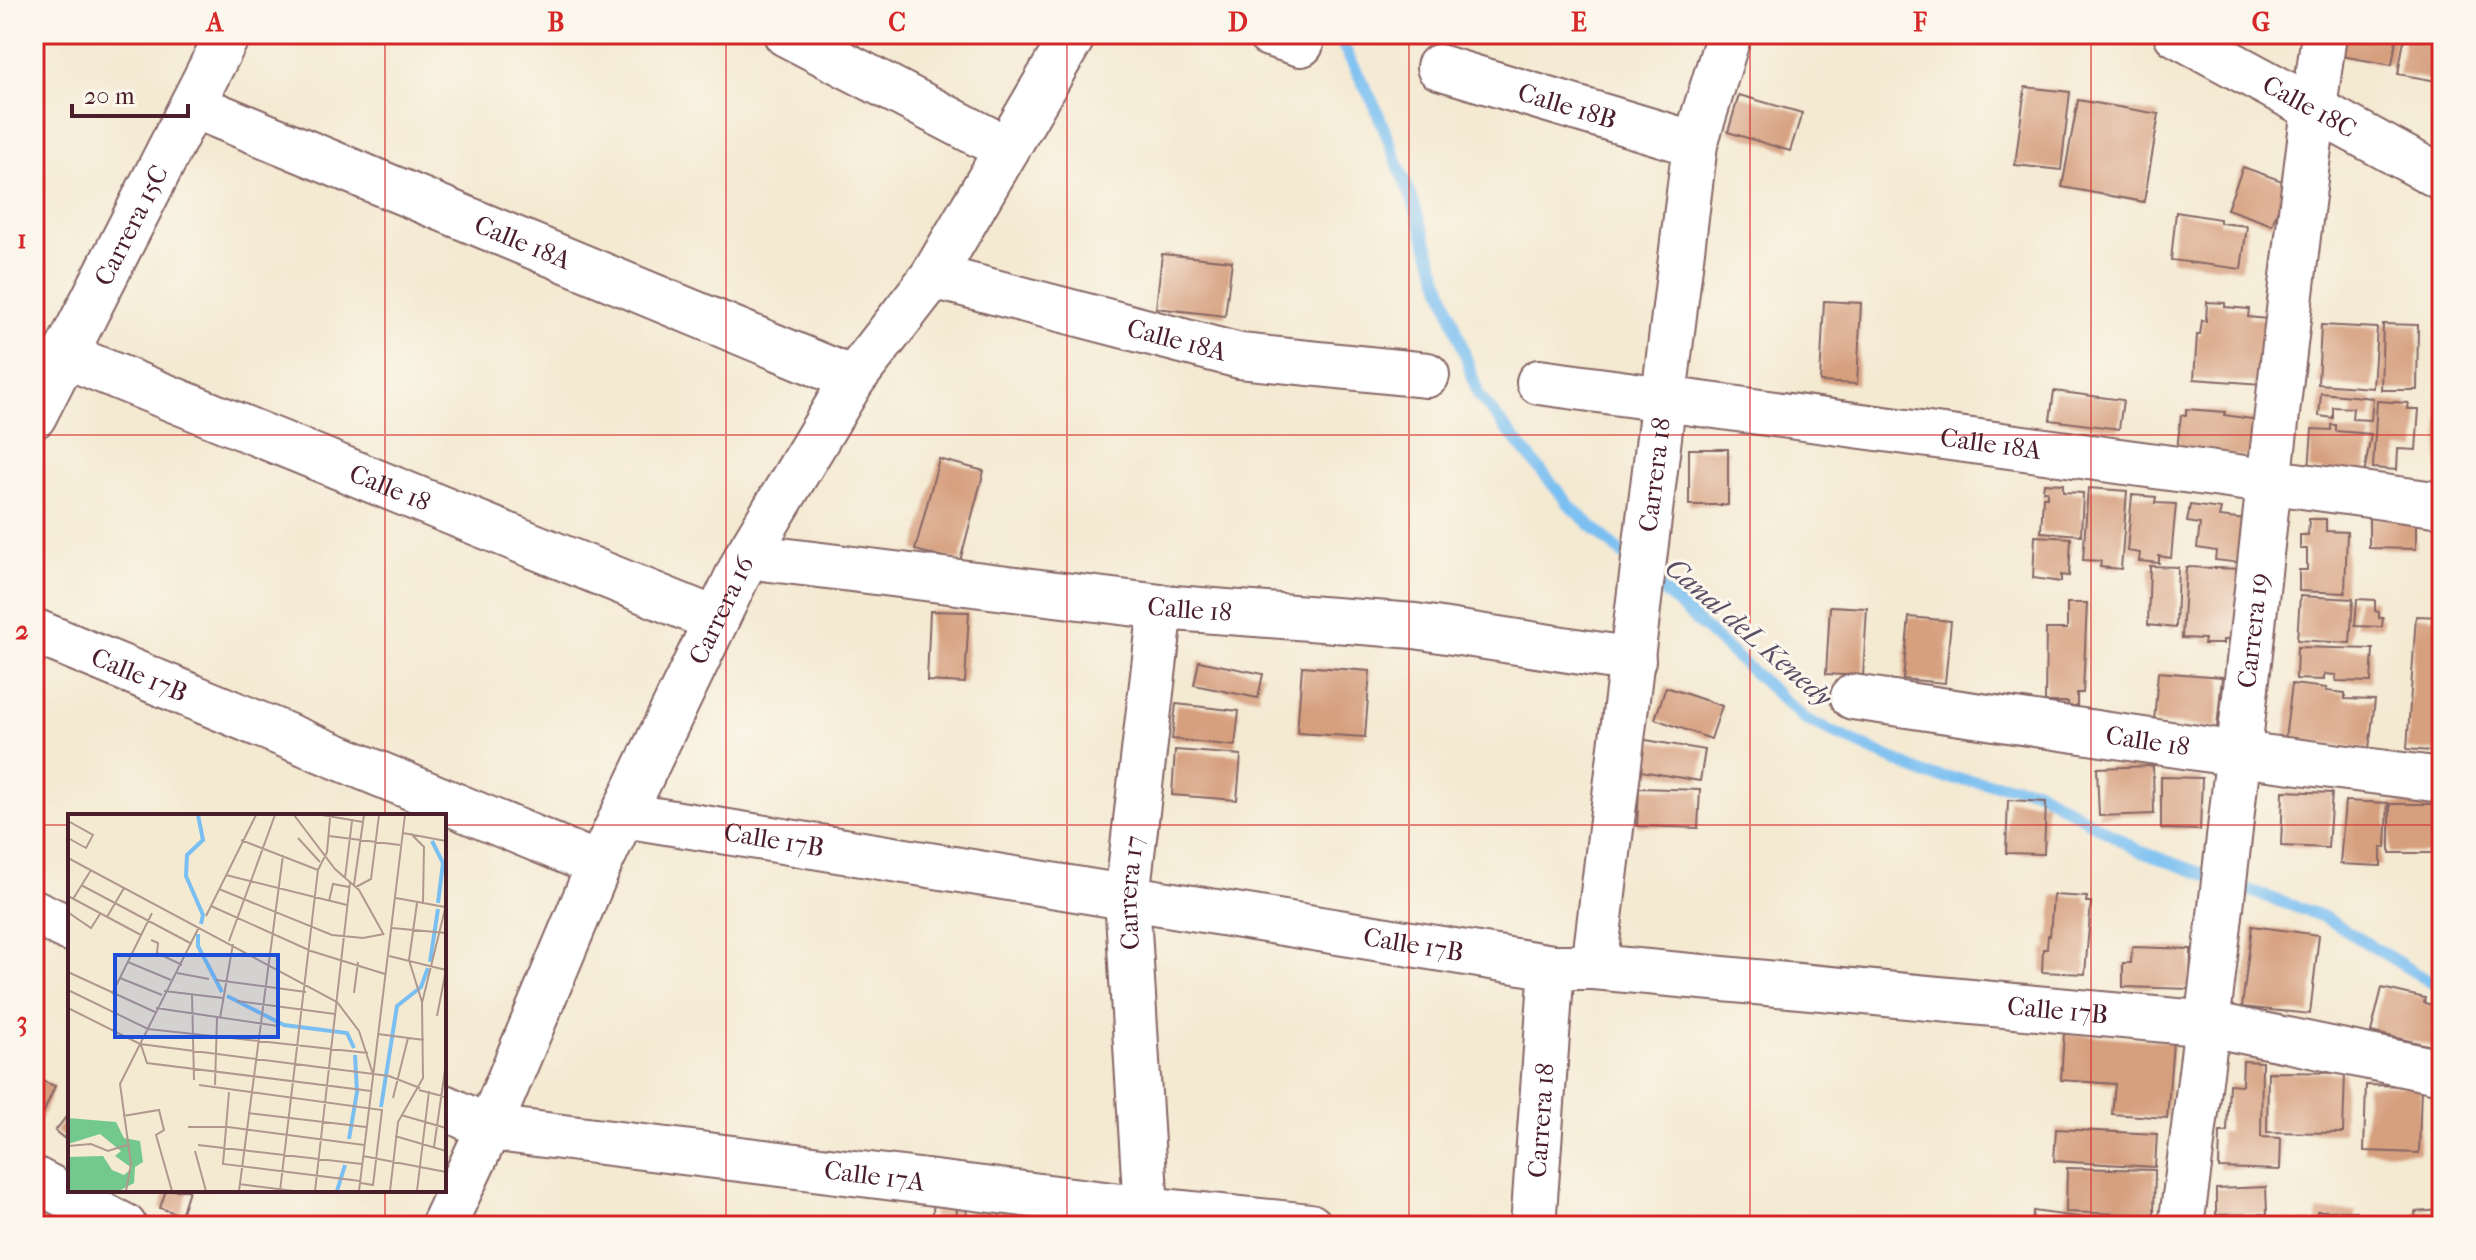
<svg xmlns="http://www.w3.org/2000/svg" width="2476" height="1260" viewBox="0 0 2476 1260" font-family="'IM FELL French Canon',serif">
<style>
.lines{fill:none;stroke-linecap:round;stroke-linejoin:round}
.stream{stroke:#7abff1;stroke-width:12}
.building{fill:#d69f7e}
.minor-casing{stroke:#866665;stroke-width:48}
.major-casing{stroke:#866665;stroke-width:48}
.minor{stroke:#fff;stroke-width:44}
.major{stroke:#fff;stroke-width:44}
.grid{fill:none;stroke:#d62828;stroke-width:2;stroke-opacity:0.55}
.labels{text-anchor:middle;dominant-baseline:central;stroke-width:6;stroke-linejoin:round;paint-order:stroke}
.street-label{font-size:26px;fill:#4a1f2b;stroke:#fbf7ec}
.water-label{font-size:28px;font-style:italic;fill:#584f66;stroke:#fbf7ec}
.inset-river{fill:none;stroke:#7abff1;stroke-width:4}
.inset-road{fill:none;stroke:#b0988f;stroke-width:2}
.view{fill:#1d4ed8;fill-opacity:0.15;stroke:#1d4ed8;stroke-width:4}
.inset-edge{fill:none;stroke:#4a1f2b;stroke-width:4}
.neatline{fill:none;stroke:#d62828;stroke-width:3}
.grid-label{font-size:26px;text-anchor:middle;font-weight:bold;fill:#d62828}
</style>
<rect width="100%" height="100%" fill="#fbf7ec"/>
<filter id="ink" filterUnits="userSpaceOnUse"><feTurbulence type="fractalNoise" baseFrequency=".0125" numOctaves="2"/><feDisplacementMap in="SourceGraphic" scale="16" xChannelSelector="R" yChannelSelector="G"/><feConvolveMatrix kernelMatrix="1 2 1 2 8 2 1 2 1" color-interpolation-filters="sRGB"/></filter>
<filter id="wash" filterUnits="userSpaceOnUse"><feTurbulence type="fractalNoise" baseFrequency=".006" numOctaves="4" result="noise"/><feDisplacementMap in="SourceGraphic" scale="32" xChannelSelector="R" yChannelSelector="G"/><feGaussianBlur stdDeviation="1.8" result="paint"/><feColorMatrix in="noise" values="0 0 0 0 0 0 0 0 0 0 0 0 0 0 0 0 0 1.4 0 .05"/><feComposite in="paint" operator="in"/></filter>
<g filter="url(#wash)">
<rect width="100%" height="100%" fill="#f4e9d1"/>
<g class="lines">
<!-- stream -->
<g class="stream">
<polyline points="1337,34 1375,106 1413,202 1479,396 1573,509 1632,563"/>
<polyline points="1652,581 1806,720 1927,775 2035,789 2139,851 2324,917 2442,989"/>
</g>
</g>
<g id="blocks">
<!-- building -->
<g class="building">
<polygon points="2333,34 2397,34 2392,65 2330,54"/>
<polygon points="2405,34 2442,34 2442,82 2398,74"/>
<polygon points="2025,87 2070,92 2061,170 2015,165"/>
<polygon points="1739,95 1802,113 1790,151 1728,132"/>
<polygon points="2078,100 2159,114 2144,202 2062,187"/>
<polygon points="2243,167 2288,183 2272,225 2227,209"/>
<polygon points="2176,212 2220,219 2220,223 2247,226 2241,269 2171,260"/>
<polygon points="1162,254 1232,261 1225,316 1156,308"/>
<polygon points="1824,301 1861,303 1857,384 1820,382"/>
<polygon points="2207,302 2225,303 2225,307 2249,309 2248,317 2267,319 2262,384 2194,379 2197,335 2200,335 2202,320 2206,321"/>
<polygon points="2383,324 2418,325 2417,390 2381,390"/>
<polygon points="2321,325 2377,328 2373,388 2318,384"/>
<polygon points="2054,391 2123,400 2119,429 2050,420"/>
<polygon points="2321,393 2373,398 2371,420 2352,419 2353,408 2333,407 2333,418 2319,416"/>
<polygon points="2377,401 2408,403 2407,409 2419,409 2416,450 2398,449 2397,470 2373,468"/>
<polygon points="2186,409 2225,412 2224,415 2259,420 2255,458 2177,449 2181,415 2186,415"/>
<polygon points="2439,415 2442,415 2442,467 2438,467"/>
<polygon points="2331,425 2336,425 2336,431 2371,434 2364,475 2309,470 2312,429 2331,430"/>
<rect x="1689" y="449" width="39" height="56"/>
<polygon points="939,459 984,471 960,561 915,550"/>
<polygon points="2044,483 2063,484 2063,492 2083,493 2081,535 2041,532 2043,497 2047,497 2047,491 2043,491"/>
<polygon points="2088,488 2127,491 2121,569 2100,567 2101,561 2083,560"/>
<polygon points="2132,495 2156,497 2155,503 2176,504 2171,558 2159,556 2159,563 2139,561 2140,553 2127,551"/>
<polygon points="2190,505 2221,509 2219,517 2246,520 2240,563 2215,560 2216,551 2197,548 2200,524 2187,522"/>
<polygon points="2369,518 2416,518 2416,549 2369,548"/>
<polygon points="2309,519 2326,519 2326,531 2347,532 2345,593 2299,591 2299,570 2307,570 2307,549 2300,549 2300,535 2308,535"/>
<polygon points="2035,536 2071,538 2069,576 2061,575 2061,582 2033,578"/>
<polygon points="2150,566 2178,567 2176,628 2148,625"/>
<polygon points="2186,567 2242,569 2238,640 2223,640 2223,644 2204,644 2205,639 2182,638"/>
<polygon points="2300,596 2353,599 2350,643 2297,640"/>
<polygon points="2357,599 2375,600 2375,611 2379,612 2379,618 2383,618 2382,627 2355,626"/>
<polygon points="2067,603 2087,603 2083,693 2077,693 2077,706 2068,706 2068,702 2045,702 2046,629 2067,629"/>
<polygon points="1830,606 1867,608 1863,676 1826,674"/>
<polygon points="930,611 969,612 965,683 927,681"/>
<polygon points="2416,616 2442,617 2442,752 2407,749"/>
<polygon points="1909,617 1951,621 1945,683 1903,679"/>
<polygon points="2297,647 2373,649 2371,682 2336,681 2336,675 2324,674 2324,680 2296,679"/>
<polygon points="1199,661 1263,674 1258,698 1194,685"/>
<polygon points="1302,666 1370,671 1365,737 1297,733"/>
<polygon points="2158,672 2222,677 2217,728 2154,723"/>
<polygon points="2292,684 2327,688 2326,691 2345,693 2345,699 2375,700 2369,749 2285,739"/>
<polygon points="1666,687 1722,706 1711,739 1655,719"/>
<polygon points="1176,704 1239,711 1235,746 1172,739"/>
<polygon points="1640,739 1705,750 1700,781 1635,770"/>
<polygon points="1175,750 1241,755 1237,800 1172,795"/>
<polygon points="2153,766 2154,814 2099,816 2097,768"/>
<polygon points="2161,777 2202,778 2200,830 2161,829"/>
<polygon points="1639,788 1700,790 1698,828 1637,826"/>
<polygon points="2283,791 2332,793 2328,848 2281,846"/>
<polygon points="2008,800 2046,802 2044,854 2006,853"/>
<polygon points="2345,801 2388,803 2386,848 2381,848 2381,866 2340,864"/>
<rect x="2390" y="804" width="52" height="49"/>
<polygon points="2053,895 2087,897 2086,902 2091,902 2085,974 2042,972 2043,949 2047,949 2048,935 2050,936"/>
<polygon points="2252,926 2319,935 2310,1014 2242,1007"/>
<polygon points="2132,947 2191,949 2190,989 2123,987 2123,963 2131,963"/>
<polygon points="2382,988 2425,998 2424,1003 2442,1007 2442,1022 2436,1047 2371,1032"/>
<polygon points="2064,1033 2173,1042 2167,1118 2112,1114 2115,1084 2061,1080"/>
<polygon points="2243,1061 2262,1062 2261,1137 2281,1138 2280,1170 2219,1168 2220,1132 2227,1132 2229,1084 2242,1085"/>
<polygon points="2268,1072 2345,1073 2343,1133 2267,1132"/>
<polygon points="34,1078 55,1086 34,1135"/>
<polygon points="2366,1085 2421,1086 2419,1153 2364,1151"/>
<polygon points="70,1112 70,1143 55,1131"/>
<polygon points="2056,1129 2157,1134 2155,1167 2054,1161"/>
<polygon points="2067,1168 2155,1170 2154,1215 2066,1212"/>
<polygon points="2266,1187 2267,1214 2216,1215 2216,1189"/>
<polygon points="935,1189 958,1191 956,1224 932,1222"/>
<polygon points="166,1190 189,1190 181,1215 160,1208"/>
<polygon points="1029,1200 1030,1226 1000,1226 999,1201"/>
<polygon points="967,1201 993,1202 992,1226 966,1226"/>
<polygon points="34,1204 57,1215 52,1226 34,1226"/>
<polygon points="2442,1210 2442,1226 2416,1226 2415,1212"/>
<polygon points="2033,1211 2085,1218 2084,1226 2032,1226"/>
<rect x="2317" y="1211" width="39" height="15"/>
<polygon points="2276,1219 2314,1221 2313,1226 2276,1226"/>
</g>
</g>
</g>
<g filter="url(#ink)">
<use href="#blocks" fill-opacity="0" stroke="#866665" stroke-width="2"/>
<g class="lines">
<!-- minor casing -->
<g class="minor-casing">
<g id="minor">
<polyline points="786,34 1007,149"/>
<polyline points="1269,34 1301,44"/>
<path id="s1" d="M1439,67L1695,144"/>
<path id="s2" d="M192,105L853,379"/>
<path id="s3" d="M933,276L1240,356L1427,375"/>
<path id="s4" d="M64,355L716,620"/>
<path id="s5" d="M1539,382L2442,505"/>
<path id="s6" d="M34,416L228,34"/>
<path id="s7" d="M747,556L1161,607L1415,626L1633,660"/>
<path id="s8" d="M34,631L599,865"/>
<path id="s9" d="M1853,697L2238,754L2442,780"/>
<path id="s10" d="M624,815L1552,967H1594L2209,1024L2442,1072"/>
<polyline points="34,912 70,929"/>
<path id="s11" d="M1594,967L1695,144L1729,34"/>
<path id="s12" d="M444,1107L489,1128L1145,1209L1310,1226"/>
<polyline points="34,1179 124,1226"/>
<path id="s13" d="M443,1226L489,1128L599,865L747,556L853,379L933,276L1074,34"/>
<path id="s14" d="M1147,1226L1127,897L1161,607"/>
<path id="s15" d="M1533,1226L1552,967"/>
<path id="s16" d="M2181,1226C2235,829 2270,431 2324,34"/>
</g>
</g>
<!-- major casing -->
<g class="major-casing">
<g id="major">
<path id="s17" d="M2176,34L2442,178"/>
</g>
</g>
<!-- minor -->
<use href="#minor" class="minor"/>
<!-- major -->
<use href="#major" class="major"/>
</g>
</g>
<!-- grid -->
<path class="grid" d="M385,34V816M726,34V1226M1067,34V1226M1409,34V1226M1750,34V1226M2091,34V1226M34,435H2442M34,825H70M444,825H2442M385,1190V1226"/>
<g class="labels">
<!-- street labels -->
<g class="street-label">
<text stroke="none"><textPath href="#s1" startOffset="134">Calle 18B</textPath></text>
<text stroke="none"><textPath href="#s17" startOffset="152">Calle 18C</textPath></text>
<text stroke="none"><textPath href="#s6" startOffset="214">Carrera 15C</textPath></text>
<text stroke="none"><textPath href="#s2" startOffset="358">Calle 18A</textPath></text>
<text stroke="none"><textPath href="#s3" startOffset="252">Calle 18A</textPath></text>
<text stroke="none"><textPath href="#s5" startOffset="456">Calle 18A</textPath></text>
<text stroke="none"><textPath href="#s11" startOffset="496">Carrera 18</textPath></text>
<text stroke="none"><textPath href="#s4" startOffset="352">Calle 18</textPath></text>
<text stroke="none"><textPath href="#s7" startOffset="446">Calle 18</textPath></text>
<text stroke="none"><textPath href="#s13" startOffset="676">Carrera 16</textPath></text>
<text stroke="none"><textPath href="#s16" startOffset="600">Carrera 19</textPath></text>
<text stroke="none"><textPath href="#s8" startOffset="114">Calle 17B</textPath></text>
<text stroke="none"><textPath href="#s9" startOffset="298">Calle 18</textPath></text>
<text stroke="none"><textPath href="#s10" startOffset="152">Calle 17B</textPath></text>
<text stroke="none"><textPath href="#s14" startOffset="334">Carrera 17</textPath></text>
<text stroke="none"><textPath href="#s10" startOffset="800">Calle 17B</textPath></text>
<text stroke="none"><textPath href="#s10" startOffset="1448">Calle 17B</textPath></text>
<text stroke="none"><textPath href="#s15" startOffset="106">Carrera 18</textPath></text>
<text stroke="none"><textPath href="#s12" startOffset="438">Calle 17A</textPath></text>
</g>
<!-- water labels -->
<g class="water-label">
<text transform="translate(1749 632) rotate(41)">Canal deL Kenedy</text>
</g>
</g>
<!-- overview -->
<g transform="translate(68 814)">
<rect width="378" height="378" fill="#f4e9d1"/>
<path d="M0,304L48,308L56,324L72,327L75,348L67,353L66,369L51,377H0V343L35,342L44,356L56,361L64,354L47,342L53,337L32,320L0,330Z" fill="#72c88d"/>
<path class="inset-river" d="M130,1L135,26L119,41L118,62L135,101L133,110M364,27L375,49L370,89M130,120V132L154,178M362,148L370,95M159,182L216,211L279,219L286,234M313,293L329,192L353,173L360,154M281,325L289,278L287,241M269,377L277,351"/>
<path class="inset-road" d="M226,1L267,55L291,76L316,121M254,1L295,8M0,7L25,21L18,34L0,24M335,19L378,27M343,20L356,33L355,89M261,22L332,31M230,24L252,48M173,26L250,56M0,44L269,188L291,217L305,260M158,61L279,91M277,64L284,7M13,71L124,130M286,71L296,1M288,73L303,65L311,1M151,75L264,121L295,124L316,120M0,82L73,121M328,84L377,93M5,85L23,56M261,87L265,70L281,73M349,89L341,146L354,188M143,92L243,137L317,160M1,99L23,114L32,100M138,102L188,1M39,103L56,74M324,114L378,119M83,126L90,129L89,139L114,151M161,127L207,1M321,142L378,156M60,148L103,166M0,158L87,198M109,159L141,165M52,164L94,181M148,166L238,178M0,176L80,215L300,239M96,177L155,184M286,179L290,148M44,180L84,99M124,181L126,266M169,187L267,200M0,194L72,230L321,262L352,274M88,194L210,212M369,202L378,156M152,204L165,130M310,220L356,226M73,231L79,249L303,277M131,271L314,296L305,371L293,369M147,271L149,204M351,276L378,283M161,278L155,350L292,367M325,284L340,224M180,299L298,313M333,301L378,314M55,302L91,296L96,316L88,321L104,377M120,313H160L296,331M327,322L378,337M130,331L294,350M0,332L23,330L40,337L59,331M366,333L378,249M127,337L138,377M295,342L378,358M171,370L226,377M58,377L63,350L52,270L131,113M171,377L215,41M212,377L250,56L259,38L262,4M247,377L282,69M291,377L337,1M322,377L330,308L355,264L354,189L378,91M349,377L361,277"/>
<path class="view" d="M47,141H210V223H47Z"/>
<rect width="378" height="378" class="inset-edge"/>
</g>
<!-- margin -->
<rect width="2476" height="1260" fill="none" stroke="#fbf7ec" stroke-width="88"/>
<!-- scale -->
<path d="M72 104v12h116v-12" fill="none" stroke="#4a1f2b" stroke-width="4"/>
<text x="84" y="104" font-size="24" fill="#4a1f2b" stroke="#fbf7ec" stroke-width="6" paint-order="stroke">20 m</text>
<rect x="44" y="44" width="2388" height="1172" class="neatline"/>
<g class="grid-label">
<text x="215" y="31">A</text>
<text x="556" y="31">B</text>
<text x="897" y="31">C</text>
<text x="1238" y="31">D</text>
<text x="1579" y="31">E</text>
<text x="1920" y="31">F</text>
<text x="2261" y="31">G</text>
<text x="22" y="248">1</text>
<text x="22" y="639">2</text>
<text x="22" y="1030">3</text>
</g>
</svg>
